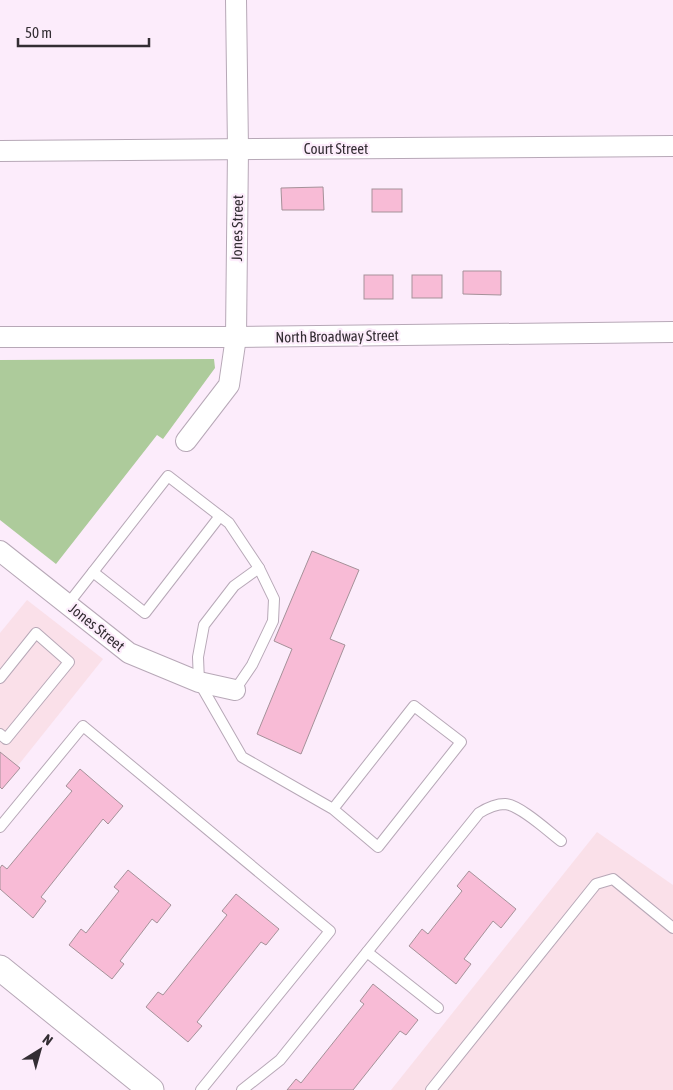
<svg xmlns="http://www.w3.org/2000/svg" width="673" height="1090" viewBox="0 0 673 1090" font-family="'Asap Condensed',sans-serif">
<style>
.commercial{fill:#fae0e9}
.green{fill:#adcb9b}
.building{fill:#f8bbd6;stroke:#a59199}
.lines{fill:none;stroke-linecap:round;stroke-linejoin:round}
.service-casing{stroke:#b7a8b7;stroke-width:12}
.minor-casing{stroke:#b7a8b7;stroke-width:22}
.tertiary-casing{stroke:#b7a8b7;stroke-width:27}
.service{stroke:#fff;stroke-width:10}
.minor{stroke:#fff;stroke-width:20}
.tertiary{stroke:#fff;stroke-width:25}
.labels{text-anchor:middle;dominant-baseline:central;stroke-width:4.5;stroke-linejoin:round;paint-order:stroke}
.street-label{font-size:15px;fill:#332d33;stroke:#fcecfb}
</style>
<rect width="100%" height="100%" fill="#fcecfb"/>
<!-- commercial -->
<g class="commercial">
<polygon points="27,600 103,659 0,788 0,633"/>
<polygon points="597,832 673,885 673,1090 391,1090"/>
</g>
<!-- green -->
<polygon class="green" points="214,359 215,368 163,439 157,435 56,564 0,520 0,360"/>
<!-- building -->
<g class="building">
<polygon points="323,187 324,210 282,210 281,188"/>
<rect x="372" y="189" width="30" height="23"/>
<polygon points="463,271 501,271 501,295 463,294"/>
<rect x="364" y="275" width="29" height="24"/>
<rect x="412" y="275" width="30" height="23"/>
<polygon points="312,551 359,570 330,639 345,645 301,754 257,734 292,649 274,641"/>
<polygon points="0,752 20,768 2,789 0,787"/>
<polygon points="80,769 123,806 108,824 103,819 41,897 46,901 33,918 0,889 0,868 2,865 7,869 72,791 66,786"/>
<polygon points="128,870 171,905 157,923 152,919 120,961 124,964 112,979 69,945 81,929 86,933 119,891 114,887"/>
<polygon points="469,871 516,909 501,928 493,921 464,959 471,964 456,984 409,946 422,929 428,934 462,891 457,886"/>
<polygon points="236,894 279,929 266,945 261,942 197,1022 202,1026 188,1042 146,1007 158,992 163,995 227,915 222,911"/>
<polygon points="373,984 418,1020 406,1035 400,1031 353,1090 287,1090 296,1079 301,1083 364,1004 360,1001"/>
</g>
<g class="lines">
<!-- service casing -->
<g class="service-casing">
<g id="service">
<polyline points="259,568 234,586 204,625 198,657 199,682 242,757 333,809 378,847 461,742 414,706 333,809"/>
<polyline points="93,572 145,613 220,516"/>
<polyline points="68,604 168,476 229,523 259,568 274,599 273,621 252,665 235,690"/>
<polyline points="0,678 36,633 69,662 6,739 0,734"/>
<polyline points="0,827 83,726 330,931 201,1090"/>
<polyline points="367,952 438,1008"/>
<path d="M242,1090L280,1060L479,813C487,808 495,804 505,804C520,805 548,831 561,841"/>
<polyline points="431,1090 596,884 613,879 673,928"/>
</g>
</g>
<!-- minor casing -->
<g class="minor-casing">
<g id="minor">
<polyline points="0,151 673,146"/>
<polyline points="0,337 236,337 673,332"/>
<polyline points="186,441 229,385 236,337 238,149 236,0"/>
<polyline points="0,551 129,653 199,682 235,690"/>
</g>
</g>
<!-- tertiary casing -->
<g class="tertiary-casing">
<polyline id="tertiary" points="0,968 151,1090"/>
</g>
<!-- service -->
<use href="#service" class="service"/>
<!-- minor -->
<use href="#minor" class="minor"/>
<!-- tertiary -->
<use href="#tertiary" class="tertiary"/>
</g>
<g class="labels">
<!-- street labels -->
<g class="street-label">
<text x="336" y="148">Court Street</text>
<text transform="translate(237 228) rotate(-89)">Jones Street</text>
<text transform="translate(337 336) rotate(-1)">North Broadway Street</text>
<text transform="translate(97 627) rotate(39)">Jones Street</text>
</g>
</g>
<!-- north arrow -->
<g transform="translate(40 1050) rotate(37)" stroke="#fcecfb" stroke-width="4" paint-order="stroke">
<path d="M0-4L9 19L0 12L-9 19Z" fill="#332d33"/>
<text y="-8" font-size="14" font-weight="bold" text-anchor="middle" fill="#332d33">N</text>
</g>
<!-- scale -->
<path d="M18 38v8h131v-8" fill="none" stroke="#332d33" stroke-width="2.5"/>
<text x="25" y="38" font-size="15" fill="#332d33" stroke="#fcecfb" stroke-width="4" paint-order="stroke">50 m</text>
</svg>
